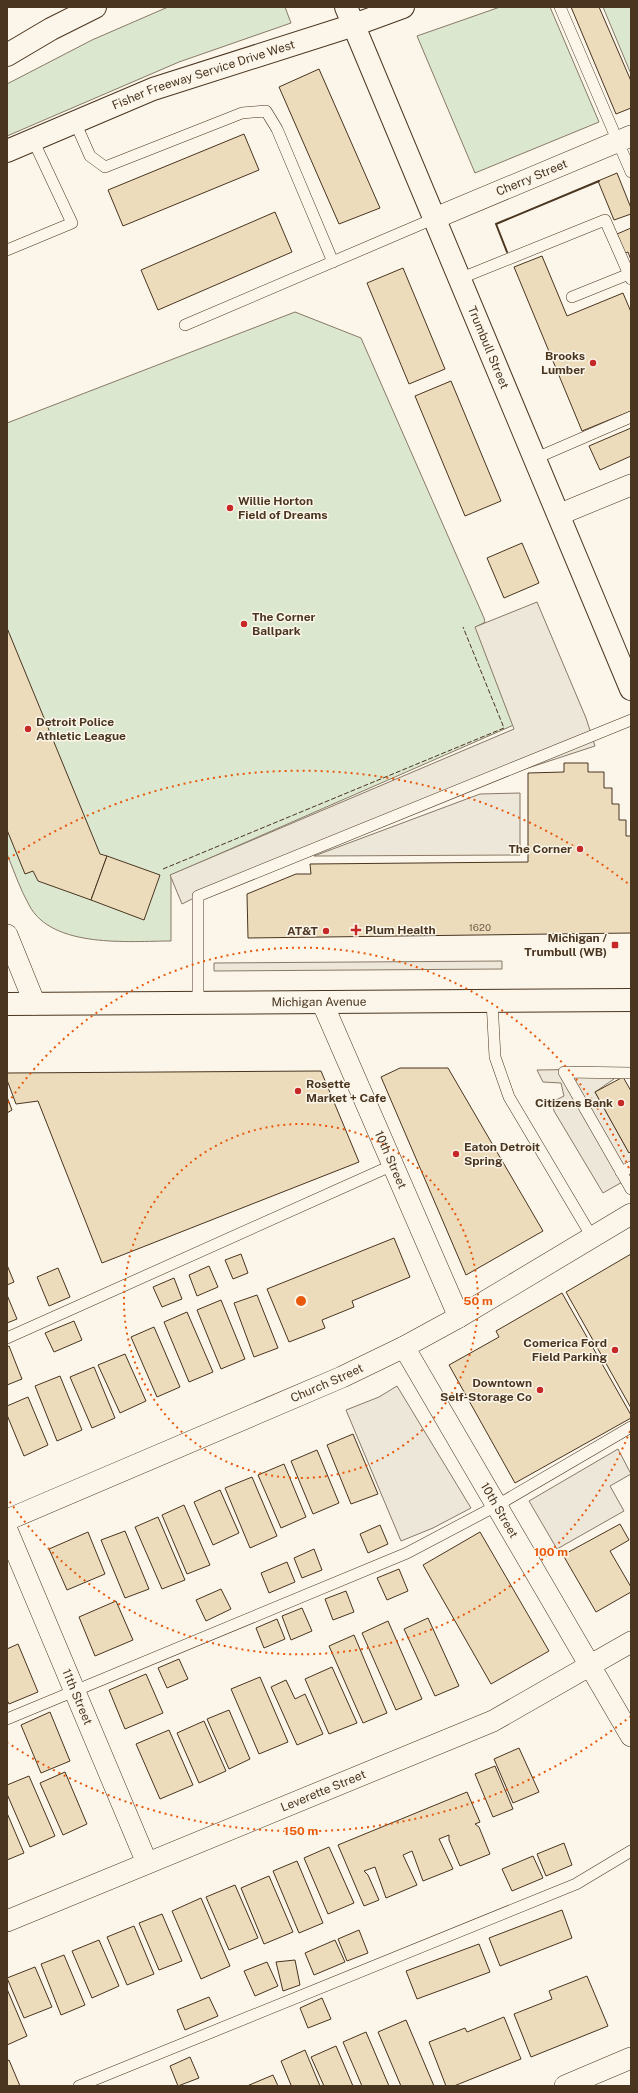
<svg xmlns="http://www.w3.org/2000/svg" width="638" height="2093" viewBox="0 0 638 2093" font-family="'Public Sans',sans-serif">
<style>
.green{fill:#dce7d0;stroke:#887966}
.parking{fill:#ede7d9;stroke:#887966}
.building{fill:#ecdcbc;stroke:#4a3520}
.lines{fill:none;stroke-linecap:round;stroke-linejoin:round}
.service-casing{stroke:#4a3520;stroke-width:12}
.minor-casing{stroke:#4a3520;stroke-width:22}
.tertiary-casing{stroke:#4a3520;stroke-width:24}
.primary-casing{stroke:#4a3520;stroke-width:24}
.motorway-casing{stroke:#4a3520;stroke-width:24}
.service{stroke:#fbf6e9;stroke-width:11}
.minor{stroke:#fbf6e9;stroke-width:21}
.tertiary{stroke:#fbf6e9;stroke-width:22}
.primary{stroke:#fbf6e9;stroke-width:22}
.motorway{stroke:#fbf6e9;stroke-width:22}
.fence{stroke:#4a3520;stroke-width:1;stroke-dasharray:5 2;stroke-linecap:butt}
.wall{stroke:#4a3520;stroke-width:2}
.ring{fill:none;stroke:#e8590c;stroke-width:2;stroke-dasharray:2 4}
.poi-dot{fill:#c62828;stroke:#fbf6e9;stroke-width:1.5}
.labels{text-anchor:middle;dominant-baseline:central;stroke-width:3;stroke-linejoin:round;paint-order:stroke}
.number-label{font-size:10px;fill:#725f47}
.street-label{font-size:12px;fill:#4a3520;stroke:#fbf6e9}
.poi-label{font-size:12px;font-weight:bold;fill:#4a3520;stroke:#fbf6e9;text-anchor:end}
.centre{fill:#e8590c;stroke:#fbf6e9;stroke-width:2}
.ring-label{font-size:12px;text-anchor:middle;font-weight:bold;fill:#e8590c;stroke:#fbf6e9;stroke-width:3;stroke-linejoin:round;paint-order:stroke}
</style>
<rect width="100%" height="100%" fill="#fbf6e9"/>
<!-- green -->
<g class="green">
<polygon points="168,7 285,7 291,23 179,62 7,136 7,84 92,40"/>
<polygon points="500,7 550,7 599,122 475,173 417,36"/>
<polygon points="603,7 631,7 631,74"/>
<path d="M295,312L361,338L484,618L485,622L476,627L516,724L171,875V941C130,941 52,949 29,905C20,889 14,871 7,854V423Z"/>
</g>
<!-- parking -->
<g class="parking">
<polygon points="537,602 586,718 595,746 525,769 198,896 182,904 170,875 514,729 475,627"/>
<polygon points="520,793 520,855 314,856 480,794"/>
<polygon points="502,961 502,969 214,971 214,963"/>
<polygon points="613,1069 614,1079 595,1092 629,1153 631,1151 631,1177 603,1193 554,1111 552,1102 564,1096 561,1083 543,1082 537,1070"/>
<polygon points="397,1386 471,1508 433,1528 401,1541 346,1410 379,1397"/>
<polygon points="618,1449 631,1474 610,1486 624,1511 557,1549 529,1501"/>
</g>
<!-- building -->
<g class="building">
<polygon points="571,7 599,7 631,81 631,108 616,114"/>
<polygon points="319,69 380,208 339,224 279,87"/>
<polygon points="244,134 259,170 123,226 108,190"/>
<polygon points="617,173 631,208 631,214 614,220 598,181"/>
<polygon points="275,212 292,252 158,310 141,270"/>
<polygon points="631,228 631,260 628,252 625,253 617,234"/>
<polygon points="542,256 567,316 623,293 631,312 631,411 582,431 514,267"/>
<polygon points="403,268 445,369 409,384 367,283"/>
<polygon points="451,381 501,501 465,516 415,396"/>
<polygon points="631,428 631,456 600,470 589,446"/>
<polygon points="522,543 539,583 504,598 487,558"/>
<polygon points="7,628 100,854 107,856 91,900 38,881 33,871 25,874 7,830"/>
<polygon points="564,763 588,763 588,772 604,772 604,788 612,788 612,804 619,804 619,820 626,820 626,836 631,836 631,933 248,938 247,894 296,874 311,874 310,864 528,862 528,773 564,772"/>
<polygon points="107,856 160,875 144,920 91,900"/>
<polygon points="400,1068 448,1068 543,1231 466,1275 381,1077"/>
<polygon points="321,1071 359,1162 102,1263 38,1101 16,1104 7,1080 7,1073"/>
<polygon points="623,1077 631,1091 631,1151 629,1153 595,1092"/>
<polygon points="7,1097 12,1110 7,1113"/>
<polygon points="394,1238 410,1277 352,1301 354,1307 322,1320 325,1328 289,1342 267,1289"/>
<polygon points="241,1254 248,1273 233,1279 225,1260"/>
<polygon points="631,1254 631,1408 566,1292"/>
<polygon points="7,1265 14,1282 7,1285"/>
<polygon points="209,1266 218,1287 197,1296 189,1275"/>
<polygon points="58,1268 70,1297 49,1306 37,1277"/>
<polygon points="174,1278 182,1299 162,1307 153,1287"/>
<polygon points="562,1293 631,1415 631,1418 515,1483 449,1365 499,1337 496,1331"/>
<polygon points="7,1295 17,1319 7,1323"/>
<polygon points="257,1295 278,1348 254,1357 234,1303"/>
<polygon points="221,1300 245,1359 221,1369 197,1310"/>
<polygon points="187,1312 213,1372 189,1382 164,1322"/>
<polygon points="74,1321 82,1340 54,1352 45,1333"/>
<polygon points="154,1327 180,1387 157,1397 131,1337"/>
<polygon points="9,1346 22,1379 7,1385 7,1347"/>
<polygon points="125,1354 146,1401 120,1413 98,1365"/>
<polygon points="94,1367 115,1418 92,1428 70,1377"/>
<polygon points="60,1376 82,1430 57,1441 35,1386"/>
<polygon points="28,1397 48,1445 24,1456 7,1415 7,1406"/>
<polygon points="353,1434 378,1494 351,1504 327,1445"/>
<polygon points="317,1450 339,1503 313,1514 291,1461"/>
<polygon points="284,1464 306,1517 281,1528 258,1475"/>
<polygon points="252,1477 277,1536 250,1548 225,1488"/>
<polygon points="220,1490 239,1533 213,1545 194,1502"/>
<polygon points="184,1505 210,1565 187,1574 162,1515"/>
<polygon points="158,1517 185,1580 162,1589 135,1527"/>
<polygon points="620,1524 629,1540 610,1551 631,1587 631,1592 596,1612 563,1555"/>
<polygon points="380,1525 388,1544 368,1553 360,1534"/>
<polygon points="125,1531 149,1589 125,1598 101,1540"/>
<polygon points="88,1532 105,1574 67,1590 49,1549"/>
<polygon points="480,1532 549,1651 491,1684 423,1565"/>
<polygon points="314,1549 322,1570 302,1578 294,1558"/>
<polygon points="287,1562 295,1582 269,1593 261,1573"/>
<polygon points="399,1569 408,1591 387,1600 377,1578"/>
<polygon points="221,1589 231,1609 206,1621 196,1600"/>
<polygon points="346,1591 354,1612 333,1620 325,1599"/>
<polygon points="116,1601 133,1640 95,1656 79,1617"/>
<polygon points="302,1608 312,1631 291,1640 282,1616"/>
<polygon points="428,1618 459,1686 435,1696 404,1629"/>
<polygon points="277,1619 285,1639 264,1648 256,1628"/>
<polygon points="388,1621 422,1699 396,1710 362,1633"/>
<polygon points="354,1635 387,1713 363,1723 329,1646"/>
<polygon points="18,1644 38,1692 9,1704 7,1700 7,1649"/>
<polygon points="179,1659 188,1679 167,1688 158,1668"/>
<polygon points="332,1667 357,1723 329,1734 305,1679"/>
<polygon points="146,1674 163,1713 125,1729 109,1690"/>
<polygon points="260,1677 288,1742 259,1754 231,1689"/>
<polygon points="286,1680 295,1699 305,1694 323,1734 297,1745 271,1687"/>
<polygon points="229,1710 250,1759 229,1769 207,1719"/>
<polygon points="50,1712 70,1761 41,1773 21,1725"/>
<polygon points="204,1721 226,1771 199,1783 177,1733"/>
<polygon points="169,1730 193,1785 160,1799 136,1744"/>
<polygon points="519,1748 539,1792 513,1803 494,1759"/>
<polygon points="495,1766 513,1809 493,1817 475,1774"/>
<polygon points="65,1772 87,1824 63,1835 40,1783"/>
<polygon points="29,1776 55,1836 30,1847 7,1794 7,1785"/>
<polygon points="467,1792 480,1822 475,1824 479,1827 490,1854 460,1866 449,1840 449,1835 439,1839 453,1869 423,1881 412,1851 403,1855 417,1885 386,1898 375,1867 364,1871 368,1875 379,1900 364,1906 338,1845"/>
<polygon points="7,1813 24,1853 7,1860"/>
<polygon points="564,1843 572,1865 546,1876 537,1854"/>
<polygon points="329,1847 354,1903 328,1914 304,1858"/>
<polygon points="533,1856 543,1878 512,1891 502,1869"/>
<polygon points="297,1861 323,1923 299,1933 273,1871"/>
<polygon points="269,1876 293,1932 264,1944 241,1888"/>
<polygon points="235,1885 258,1938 229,1950 206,1897"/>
<polygon points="201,1898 230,1966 201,1979 172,1911"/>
<polygon points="562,1910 572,1938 500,1966 489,1938"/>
<polygon points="162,1914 182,1961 159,1970 139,1923"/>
<polygon points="134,1926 154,1974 127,1985 107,1937"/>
<polygon points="359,1930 368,1953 347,1961 338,1939"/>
<polygon points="99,1940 119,1986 92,1998 72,1951"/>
<polygon points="335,1940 345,1962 314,1975 305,1953"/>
<polygon points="479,1944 490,1972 417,1999 406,1971"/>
<polygon points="64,1955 85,2005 61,2015 41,1964"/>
<polygon points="295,1960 300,1985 283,1991 276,1962"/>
<polygon points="267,1962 278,1986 255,1996 244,1971"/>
<polygon points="35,1967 52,2007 24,2018 7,1978"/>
<polygon points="587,1976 608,2026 531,2057 514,2014 552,1999 549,1991"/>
<polygon points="7,1989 27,2036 7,2045"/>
<polygon points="209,1997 218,2016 185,2030 177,2010"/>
<polygon points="322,1998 331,2019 308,2028 300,2008"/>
<polygon points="504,2017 521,2059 454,2086 446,2086 429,2042 465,2028 467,2032"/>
<polygon points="406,2020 434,2086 401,2086 378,2032"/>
<polygon points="366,2032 389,2086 362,2086 343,2042"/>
<polygon points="336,2046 353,2086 324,2086 311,2057"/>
<polygon points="305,2050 320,2086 288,2086 291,2085 281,2061"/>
<polygon points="190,2057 199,2078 178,2086 170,2066"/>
<polygon points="9,2060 20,2086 7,2086 7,2061"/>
<polygon points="273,2075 278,2086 247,2086"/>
</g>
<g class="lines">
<!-- service casing -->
<g class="service-casing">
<g id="service">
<polyline points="560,7 631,172"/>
<polyline points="75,122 90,156 105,167 242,113 266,111 277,129 333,262"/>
<polyline points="7,250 72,223 33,140"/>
<polyline points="459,279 605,220 631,279"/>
<polyline points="572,297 629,274"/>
<polyline points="185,325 433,219"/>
<polyline points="534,459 631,417"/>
<polyline points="492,1001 495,1057 509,1097 592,1237"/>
<polyline points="198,1002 198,896 631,720"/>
<polyline points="631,1073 564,1072 631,1189"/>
<polyline points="621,1172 631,1167"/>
<polyline points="7,1338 393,1165"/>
<polyline points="7,1719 407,1553 496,1506 631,1427"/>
<polyline points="79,2086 576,1884 631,1851"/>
</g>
</g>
<!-- minor casing -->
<g class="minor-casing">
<g id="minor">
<path id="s1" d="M433,219L631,136"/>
<polyline points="558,515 631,485"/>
<polyline points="7,935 35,1004"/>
<path id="s2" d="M322,1002L459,1317"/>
<path id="s3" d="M404,1347L631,1736"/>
<path id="s4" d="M7,1520L342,1377L404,1347L459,1317L631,1214"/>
<path id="s5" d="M7,1530L147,1863"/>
<path id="s6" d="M7,1921L493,1721L631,1642"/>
<polyline points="565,2086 631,2058"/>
</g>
</g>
<!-- tertiary casing -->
<g class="tertiary-casing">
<g id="tertiary">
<path id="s7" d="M346,7L631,689"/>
<path id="s8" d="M7,151L153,89L354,25L403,7"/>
</g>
</g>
<!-- primary casing -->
<g class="primary-casing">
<g id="primary">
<path id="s9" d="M7,1004L631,1000"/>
</g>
</g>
<!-- motorway casing -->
<g class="motorway-casing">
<polyline id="motorway" points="7,55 51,29 95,7"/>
</g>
<!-- service -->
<use href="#service" class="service"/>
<!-- minor -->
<use href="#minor" class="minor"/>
<!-- tertiary -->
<use href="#tertiary" class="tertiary"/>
<!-- primary -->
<use href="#primary" class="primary"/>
<!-- motorway -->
<use href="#motorway" class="motorway"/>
<!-- fence -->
<polyline class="fence" points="163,869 504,728 463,627"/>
<!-- wall -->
<polyline class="wall" points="507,252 496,224 599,181"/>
</g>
<!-- distance rings -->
<g class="ring">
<circle cx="301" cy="1301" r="177"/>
<path d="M630 1431A354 354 0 0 1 8 1499M8 1103A354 354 0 0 1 630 1171"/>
<path d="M631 1716A530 530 0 0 1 8 1743M8 859A530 530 0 0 1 631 886"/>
</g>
<!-- markers -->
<g class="poi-dot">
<circle cx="593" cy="363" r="4"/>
<circle cx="230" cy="508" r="4"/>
<circle cx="244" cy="624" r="4"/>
<circle cx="28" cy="729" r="4"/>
<circle cx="580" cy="849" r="4"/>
<path d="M354 924h4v4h4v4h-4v4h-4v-4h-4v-4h4z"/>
<circle cx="326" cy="931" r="4"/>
<rect x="611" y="941" width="8" height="8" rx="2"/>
<circle cx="298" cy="1091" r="4"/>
<circle cx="621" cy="1103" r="4"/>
<circle cx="456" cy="1154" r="4"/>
<circle cx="615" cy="1350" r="4"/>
<circle cx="540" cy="1390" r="4"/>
</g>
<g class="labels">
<!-- number labels -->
<g class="number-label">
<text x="480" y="927">1620</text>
</g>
<!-- street labels -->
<g class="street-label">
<text stroke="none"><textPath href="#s8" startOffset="211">Fisher Freeway Service Drive West</textPath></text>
<text stroke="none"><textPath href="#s1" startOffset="107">Cherry Street</textPath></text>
<text stroke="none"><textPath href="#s7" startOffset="369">Trumbull Street</textPath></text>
<text stroke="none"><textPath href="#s9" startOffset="312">Michigan Avenue</textPath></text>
<text stroke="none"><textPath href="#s2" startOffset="172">10th Street</textPath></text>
<text stroke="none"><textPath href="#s4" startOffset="348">Church Street</textPath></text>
<text stroke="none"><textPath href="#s3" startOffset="189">10th Street</textPath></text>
<text stroke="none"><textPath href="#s5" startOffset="181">11th Street</textPath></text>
<text stroke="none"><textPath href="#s6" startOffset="342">Leverette Street</textPath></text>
</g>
<!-- poi labels -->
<g class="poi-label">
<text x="585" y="356">Brooks<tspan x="585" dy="14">Lumber</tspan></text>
<text x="238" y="501" text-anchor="start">Willie Horton<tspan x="238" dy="14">Field of Dreams</tspan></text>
<text x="252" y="617" text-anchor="start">The Corner<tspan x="252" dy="14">Ballpark</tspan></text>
<text x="36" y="722" text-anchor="start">Detroit Police<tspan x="36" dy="14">Athletic League</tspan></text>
<text x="572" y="849">The Corner</text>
<text x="365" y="930" text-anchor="start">Plum Health</text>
<text x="318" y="931">AT&amp;T</text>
<text x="607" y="938">Michigan /<tspan x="607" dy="14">Trumbull (WB)</tspan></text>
<text x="306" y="1084" text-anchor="start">Rosette<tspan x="306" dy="14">Market + Cafe</tspan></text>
<text x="613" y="1103">Citizens Bank</text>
<text x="464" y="1147" text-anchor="start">Eaton Detroit<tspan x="464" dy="14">Spring</tspan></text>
<text x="607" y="1343">Comerica Ford<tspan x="607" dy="14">Field Parking</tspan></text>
<text x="532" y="1383">Downtown<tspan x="532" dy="14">Self-Storage Co</tspan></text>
</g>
</g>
<circle cx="301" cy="1301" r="6" class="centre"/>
<g class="ring-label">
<text x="478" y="1305">50 m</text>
<text x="551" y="1556">100 m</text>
<text x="301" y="1835">150 m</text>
</g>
<!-- border -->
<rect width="638" height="2093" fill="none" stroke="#4a3520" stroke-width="16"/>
</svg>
